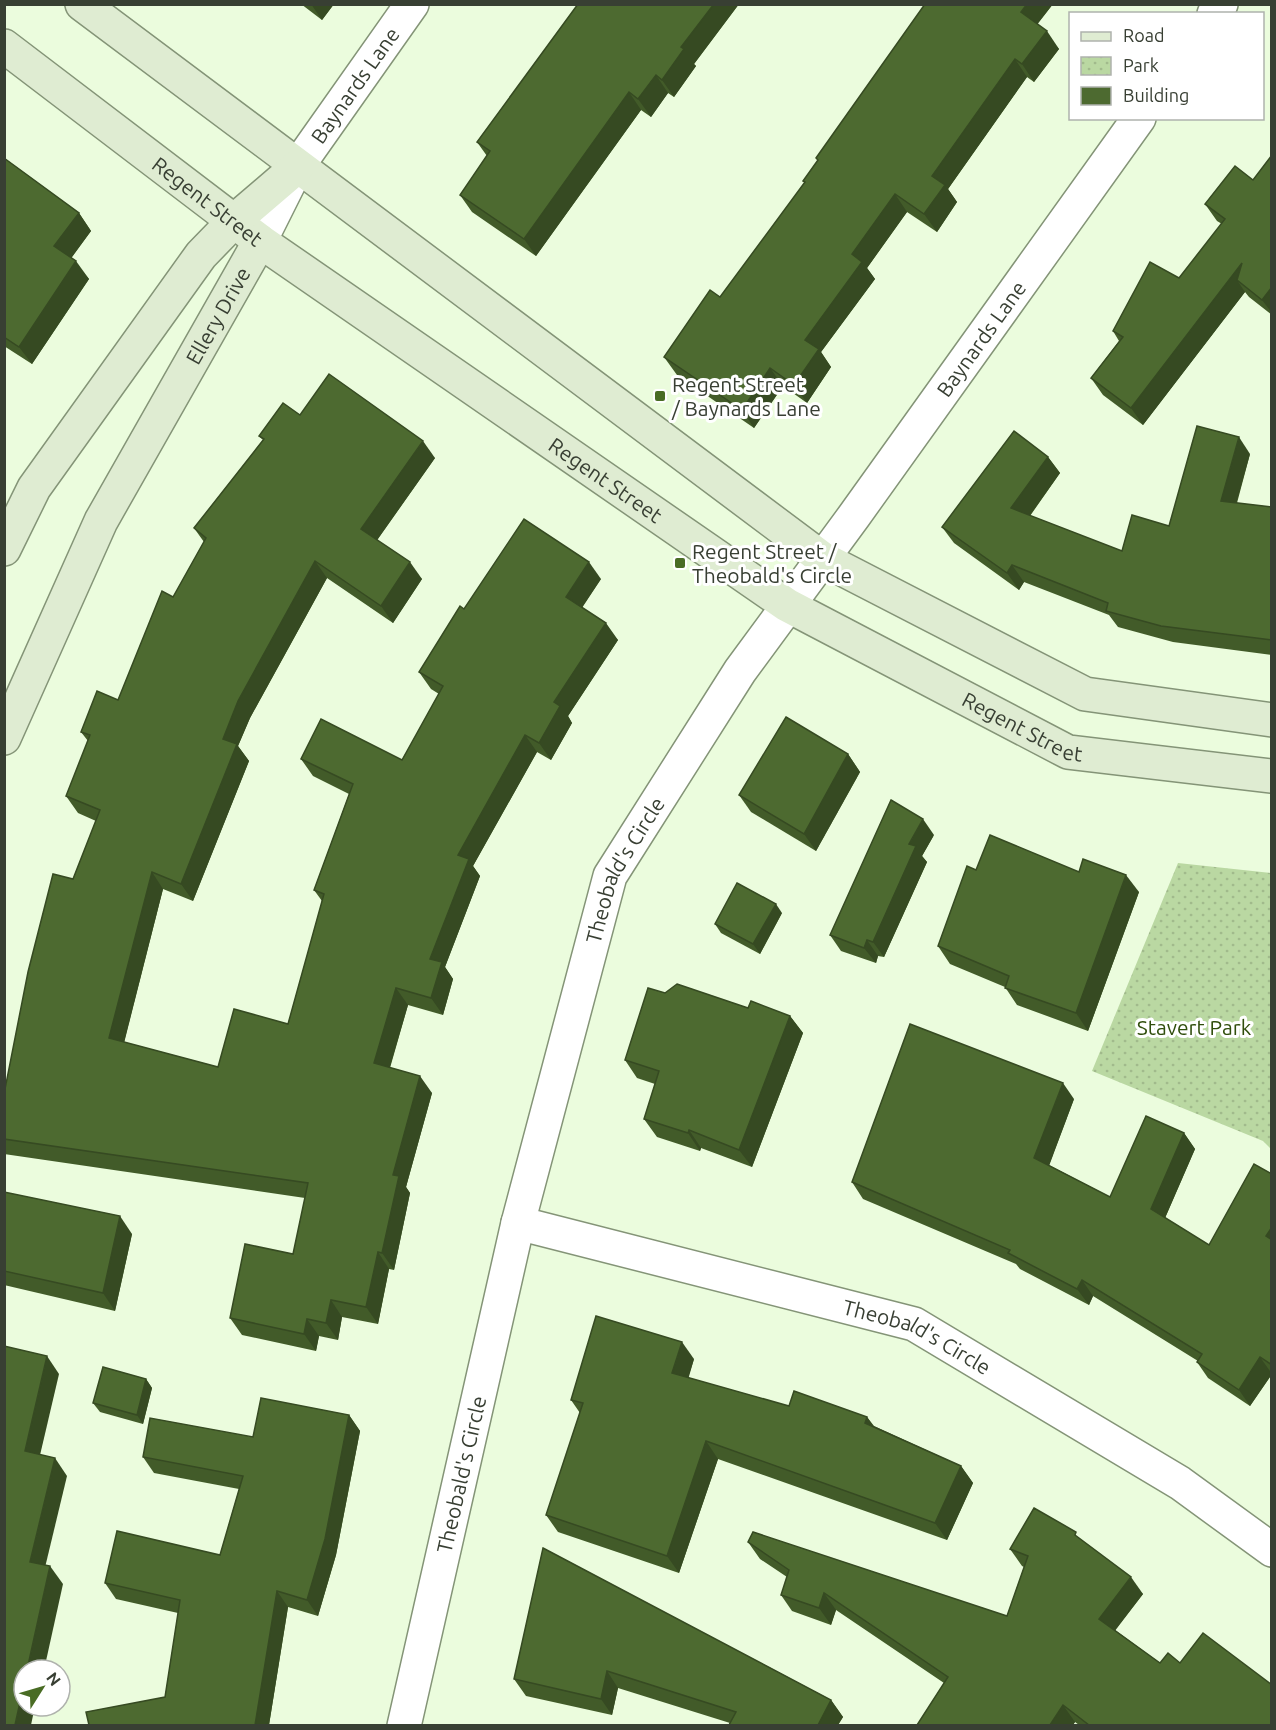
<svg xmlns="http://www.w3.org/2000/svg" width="1276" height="1730" viewBox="0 0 1276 1730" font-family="Ubuntu,sans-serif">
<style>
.park{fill:url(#park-dots)}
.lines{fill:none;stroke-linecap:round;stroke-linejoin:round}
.street-casing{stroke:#849477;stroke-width:36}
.secondary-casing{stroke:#849477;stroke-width:36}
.street{stroke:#fff;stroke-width:33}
.secondary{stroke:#dfecd2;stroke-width:33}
.wall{fill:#425b29}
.shaded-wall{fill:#364a22}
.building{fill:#4d6a30;stroke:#364a22;stroke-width:1.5}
.poi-dot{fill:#496c24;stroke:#fff;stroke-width:2}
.labels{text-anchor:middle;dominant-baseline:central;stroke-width:6;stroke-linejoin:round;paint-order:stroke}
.street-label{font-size:21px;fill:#383f33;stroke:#fff}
.poi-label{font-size:21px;fill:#383f33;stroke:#fff;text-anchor:start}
.park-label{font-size:21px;fill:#304e0c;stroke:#fff}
</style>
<defs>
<pattern id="park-dots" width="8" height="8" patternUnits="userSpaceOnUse" patternTransform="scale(1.5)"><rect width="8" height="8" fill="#bad8a2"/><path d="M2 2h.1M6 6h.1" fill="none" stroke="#a1ba8c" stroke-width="1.8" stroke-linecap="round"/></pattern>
</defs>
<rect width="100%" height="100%" fill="#ebfcdd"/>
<!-- park -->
<polygon class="park" points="1178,863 1271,873 1271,1149 1263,1141 1092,1071"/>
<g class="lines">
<!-- street casing -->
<g class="street-casing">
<g id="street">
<polyline points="1214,14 1221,4"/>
<path id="s1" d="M260,241L297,167L412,4"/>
<path id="s2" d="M518,1223L914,1324L1180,1483L1272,1550"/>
<path id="s3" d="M404,1726L518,1223L610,876L740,671L854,516L1139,118"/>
</g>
</g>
<!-- secondary casing -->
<g class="secondary-casing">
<g id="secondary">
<polyline points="82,4 823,559 1085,694 1272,720"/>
<path id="s4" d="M4,46L260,241L787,605L1068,752L1272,776"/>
<polyline points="4,549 34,488 201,255 234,221 297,167"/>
<path id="s5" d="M4,738L101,521L260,241"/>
</g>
</g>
<!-- street -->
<use href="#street" class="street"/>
<!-- secondary -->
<use href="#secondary" class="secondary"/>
</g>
<!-- wall -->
<g class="wall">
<polygon points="301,4 334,4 322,20"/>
<polygon points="578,4 739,4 694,64 696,66 674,97 668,93 651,117 641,110 536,256 472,212 460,195 487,156 477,142"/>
<polygon points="1053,4 1037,24 1059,49 1034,82 1027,77 948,189 957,202 937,232 907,212 867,268 875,279 821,352 831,367 807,403 783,386 754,428 677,375 664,357 720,297 805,183 803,181 818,161 816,158"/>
<polygon points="1272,155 1272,315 1249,297 1245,292 1143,425 1103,395 1091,378 1119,341 1113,331 1179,278 1222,224 1217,221 1205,204 1253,180"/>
<polygon points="4,158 79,213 91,231 71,258 89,279 32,364 4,346"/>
<polygon points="300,415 435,458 377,540 422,579 393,623 327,578 250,718 238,746 249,761 193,901 163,889 124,1042 218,1067 288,1024 322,901 314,890 349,794 313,776 301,759 402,760 439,694 431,689 419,672 464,609 601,579 582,607 618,640 568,716 572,723 551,760 537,752 473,866 480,876 445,967 453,979 443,1015 408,1005 390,1068 432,1093 406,1187 410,1193 394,1270 389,1269 378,1324 342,1317 338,1340 319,1336 316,1351 242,1335 230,1318 293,1254 305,1198 4,1154 4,1094 73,879 96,821 78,813 66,796 88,741 81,732 118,700 173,597 204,542 194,528 263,440 259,436"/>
<polygon points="1250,454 1237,503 1272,507 1272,655 1173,642 1118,627 1109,615 1024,582 1019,590 954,543 942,527 1048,457 1060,473 1030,516 1122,551 1169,526"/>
<polygon points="848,754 860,772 816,851 751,812 739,795"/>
<polygon points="934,835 922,856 927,862 884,957 878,956 876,963 841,951 830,935"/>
<polygon points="976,870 1079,872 1139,892 1088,1031 1017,1005 1005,987 950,964 938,946"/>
<polygon points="782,913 760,954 721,933 715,924"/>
<polygon points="665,993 790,1016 803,1033 752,1167 701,1148 700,1151 657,1137 644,1119 655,1084 637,1078 625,1060"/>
<polygon points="1074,1099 1049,1165 1110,1197 1184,1133 1195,1149 1165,1218 1209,1245 1272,1174 1272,1374 1250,1406 1208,1378 1197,1362 1198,1361 1093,1296 1089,1305 1020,1269 1016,1264 863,1199 852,1182"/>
<polygon points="4,1192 132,1234 115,1311 4,1285"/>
<polygon points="694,1359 688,1378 789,1406 867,1417 874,1426 961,1466 973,1483 947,1540 718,1459 679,1573 558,1532 546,1515 580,1413 571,1400"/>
<polygon points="146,1379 152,1388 143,1424 100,1412 93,1403"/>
<polygon points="349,1415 360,1431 336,1555 318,1616 288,1607 269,1725 89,1725 165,1697 178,1613 116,1599 105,1583 220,1555 239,1489 154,1473 143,1457 253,1437"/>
<polygon points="1081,1540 1143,1594 1115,1630 1160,1663 1180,1663 1272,1725 1079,1725 1075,1722 1073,1725 917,1725 944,1683 836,1610 831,1625 792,1611 781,1595 787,1577 760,1559 748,1542 1007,1616 1024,1567 1022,1566 1010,1549"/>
<polygon points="543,1548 831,1700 843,1717 838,1725 729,1725 730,1723 618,1688 612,1715 526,1696 514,1679"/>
</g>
<!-- shaded-wall -->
<g class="shaded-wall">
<polygon points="311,4 334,4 322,20"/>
<polygon points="714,4 739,4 694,64 696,66 674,97 662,80 681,47"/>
<polygon points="1027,4 1053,4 1033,30 1021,12"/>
<polygon points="1047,31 1059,49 1034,82 1022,64"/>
<polygon points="1015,59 1027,77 948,189 957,202 937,232 924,214 932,176"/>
<polygon points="656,75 668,93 651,117 638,99"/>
<polygon points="629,92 641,110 536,256 524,239"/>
<polygon points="895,194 907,212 867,268 875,279 821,352 831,367 807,403 794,385 805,340 852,254"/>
<polygon points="79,213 91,231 67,264 54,246"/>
<polygon points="76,261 89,279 32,364 19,347"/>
<polygon points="1242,263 1237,280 1245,292 1143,425 1131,408"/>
<polygon points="1272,287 1272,313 1262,300"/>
<polygon points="770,368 783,386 754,428 742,410"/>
<polygon points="1239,437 1250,454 1232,518 1221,501"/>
<polygon points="423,441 435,458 373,546 361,529"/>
<polygon points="1048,457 1060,473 1023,525 1011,508"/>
<polygon points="315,561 327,578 250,718 238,746 249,761 193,901 181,884 223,739 238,701"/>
<polygon points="410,562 422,579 393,623 381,606"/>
<polygon points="589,562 601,579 578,614 566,597"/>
<polygon points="1012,565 1024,582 1019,590 1007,573"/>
<polygon points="606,623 618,640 568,716 572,723 551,760 539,743 554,702"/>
<polygon points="525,735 537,752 473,866 480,876 445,967 453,979 443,1015 431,998 430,959 458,855"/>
<polygon points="848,754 860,772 816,851 804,834"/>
<polygon points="923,819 934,835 922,856 927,862 884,957 873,942 909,844"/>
<polygon points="152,872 163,889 121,1055 109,1038"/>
<polygon points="1126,875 1139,892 1088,1031 1076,1013"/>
<polygon points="776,904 782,913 760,954 753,944"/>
<polygon points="867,940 878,956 876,963 864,948"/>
<polygon points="396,988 408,1005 386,1080 374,1063"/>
<polygon points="790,1016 803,1033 752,1167 739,1150"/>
<polygon points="420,1076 432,1093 406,1187 410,1193 394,1270 382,1253 393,1175"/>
<polygon points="1063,1083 1074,1099 1046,1174 1034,1158"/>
<polygon points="689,1130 701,1148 700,1151 688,1133"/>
<polygon points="1184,1133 1195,1149 1162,1225 1151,1209"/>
<polygon points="120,1216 132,1234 115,1311 103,1293"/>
<polygon points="1272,1227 1272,1244 1266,1236"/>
<polygon points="378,1252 389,1269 378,1324 366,1307"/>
<polygon points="1082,1280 1093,1296 1089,1305 1077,1289"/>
<polygon points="331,1300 342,1317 338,1340 326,1323"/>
<polygon points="307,1319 319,1336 316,1351 304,1334"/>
<polygon points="682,1342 694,1359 685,1390 672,1373"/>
<polygon points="47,1356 59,1374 37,1468 25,1451"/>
<polygon points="1260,1357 1272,1374 1250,1406 1239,1390"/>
<polygon points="146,1379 152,1388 143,1424 137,1415"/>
<polygon points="349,1415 360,1431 336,1555 318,1616 307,1600"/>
<polygon points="867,1417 879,1434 865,1423"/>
<polygon points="706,1441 718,1459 679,1573 667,1556"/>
<polygon points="55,1458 67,1476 42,1580 30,1562"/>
<polygon points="961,1466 973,1483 947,1540 935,1523"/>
<polygon points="50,1566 63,1584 44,1670 27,1670"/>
<polygon points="1131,1577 1143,1594 1111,1636 1099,1619"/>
<polygon points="277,1591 288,1607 269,1725 255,1725"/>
<polygon points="824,1593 836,1610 831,1625 819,1608"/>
<polygon points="607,1671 618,1688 612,1715 601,1699"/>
<polygon points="24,1684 24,1706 35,1706 31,1725 15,1725"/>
<polygon points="831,1700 843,1717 838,1725 818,1725"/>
<polygon points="1063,1705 1075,1722 1073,1725 1050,1725"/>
</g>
<!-- building -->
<g class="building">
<polygon points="578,4 714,4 681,47 684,49 662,80 656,75 638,99 629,92 524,239 460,195 490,151 477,142"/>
<polygon points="925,4 1027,4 1021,12 1047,31 1022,64 1015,59 932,176 945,185 924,214 895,194 852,254 862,262 805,340 819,349 794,385 770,368 742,410 664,357 710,290 720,297 805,182 803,181 818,160 816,158"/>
<polygon points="1272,155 1272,287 1262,300 1237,280 1242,263 1131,408 1091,378 1123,337 1113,331 1150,262 1179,278 1225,219 1205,204 1235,166 1253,180"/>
<polygon points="4,158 79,213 54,246 76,261 19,347 4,337"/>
<polygon points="329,374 423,441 361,529 410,562 381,606 315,561 238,701 223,739 237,744 181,884 152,872 109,1038 218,1067 234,1009 288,1024 324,894 314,890 353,784 301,759 321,719 402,760 443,686 419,672 460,606 464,609 524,519 589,562 566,597 606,623 554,702 560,706 539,743 525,735 458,855 469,859 430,959 442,962 431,998 396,988 374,1063 420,1076 393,1175 399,1176 382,1253 378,1252 366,1307 331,1300 326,1323 307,1319 304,1334 230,1318 245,1244 293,1254 308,1183 4,1139 4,1094 28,972 53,874 73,879 100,810 66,796 90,735 81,732 97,691 118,700 162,591 173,597 206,538 194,528 264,439 259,436 283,403 300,415"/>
<polygon points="1197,426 1239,437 1221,501 1272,507 1272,640 1161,626 1106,611 1108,603 1012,565 1007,573 942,527 1014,431 1048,457 1011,508 1122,551 1132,515 1169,526"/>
<polygon points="786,717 848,754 804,834 739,795"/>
<polygon points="891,800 923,819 909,844 916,846 873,942 867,940 864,948 830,935"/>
<polygon points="990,835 1079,872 1083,859 1126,875 1076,1013 1005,988 1009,976 938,946 967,866 976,870"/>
<polygon points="737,883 776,904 753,944 715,924"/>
<polygon points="677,984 748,1008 751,1001 790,1016 739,1150 689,1130 688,1133 644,1119 659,1071 625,1060 648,988 665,993"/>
<polygon points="910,1024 1063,1083 1034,1158 1110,1197 1146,1116 1184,1133 1151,1209 1209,1245 1254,1164 1272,1174 1272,1227 1266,1236 1272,1240 1272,1365 1260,1357 1239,1390 1197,1362 1202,1354 1082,1280 1077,1289 1008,1253 1010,1250 852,1182"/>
<polygon points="4,1192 120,1216 103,1293 4,1271"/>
<polygon points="596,1316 682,1342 672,1373 789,1406 794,1391 867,1417 865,1423 961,1466 935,1523 706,1441 667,1556 546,1515 583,1403 571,1400"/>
<polygon points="4,1346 47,1356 25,1451 55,1458 30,1562 50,1566 27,1670 24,1670 24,1684 15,1725 4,1725"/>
<polygon points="103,1367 146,1379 137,1415 93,1403"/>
<polygon points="261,1398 349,1415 325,1539 307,1600 277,1591 255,1725 89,1725 86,1712 165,1697 180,1600 105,1583 117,1531 220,1555 243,1476 143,1457 150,1418 253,1437"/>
<polygon points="1034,1508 1076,1532 1075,1535 1131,1577 1099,1619 1160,1663 1168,1653 1180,1663 1203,1633 1272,1685 1272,1725 1089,1725 1063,1705 1050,1725 917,1725 948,1677 824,1593 819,1608 781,1595 789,1570 748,1542 753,1532 1007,1616 1028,1556 1010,1549"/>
<polygon points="543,1548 831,1700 818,1725 729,1725 736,1712 607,1671 601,1699 514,1679"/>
</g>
<!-- markers -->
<g class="poi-dot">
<rect x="654" y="390" width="12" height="12" rx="3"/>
<rect x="674" y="557" width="12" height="12" rx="3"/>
</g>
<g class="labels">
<!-- street labels -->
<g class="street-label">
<text stroke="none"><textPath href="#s1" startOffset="183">Baynards Lane</textPath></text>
<text stroke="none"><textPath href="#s4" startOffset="256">Regent Street</textPath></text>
<text stroke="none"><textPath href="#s5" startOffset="474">Ellery Drive</textPath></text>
<text stroke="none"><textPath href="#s3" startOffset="1528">Baynards Lane</textPath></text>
<text stroke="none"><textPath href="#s4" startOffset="742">Regent Street</textPath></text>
<text stroke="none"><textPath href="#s4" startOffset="1228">Regent Street</textPath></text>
<text stroke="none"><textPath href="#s3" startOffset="886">Theobald's Circle</textPath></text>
<text stroke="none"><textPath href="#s2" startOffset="416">Theobald's Circle</textPath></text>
<text stroke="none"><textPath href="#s3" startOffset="258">Theobald's Circle</textPath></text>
</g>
<!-- poi labels -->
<g class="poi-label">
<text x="672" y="384">Regent Street<tspan x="672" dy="24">/ Baynards Lane</tspan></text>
<text x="692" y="551">Regent Street /<tspan x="692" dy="24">Theobald's Circle</tspan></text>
</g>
<!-- park labels -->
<g class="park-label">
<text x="1194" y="1027">Stavert Park</text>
</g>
</g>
<!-- border -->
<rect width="1276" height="1730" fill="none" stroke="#383f33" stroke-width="12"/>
<!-- legend -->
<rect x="1069" y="12" width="195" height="108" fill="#ffffff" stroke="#afb2ad" stroke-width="1.5"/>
<rect x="1081" y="32" width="30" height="9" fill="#dfecd2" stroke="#afb2ad" stroke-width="1.5"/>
<text x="1123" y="42" font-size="18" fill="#383f33">Road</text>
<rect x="1081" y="57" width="30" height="18" fill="url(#park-dots)" stroke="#afb2ad" stroke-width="1.5"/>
<text x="1123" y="72" font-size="18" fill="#383f33">Park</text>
<rect x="1081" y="87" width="30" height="18" fill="#4d6a30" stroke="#afb2ad" stroke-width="1.5"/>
<text x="1123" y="102" font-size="18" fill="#383f33">Building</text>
<!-- north arrow -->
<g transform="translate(42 1688) rotate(53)"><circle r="28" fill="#ffffff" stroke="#afb2ad" stroke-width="1.5"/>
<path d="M0-4.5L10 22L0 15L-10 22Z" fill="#496c24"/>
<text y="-9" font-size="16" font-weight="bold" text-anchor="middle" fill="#383f33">N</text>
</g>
</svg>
